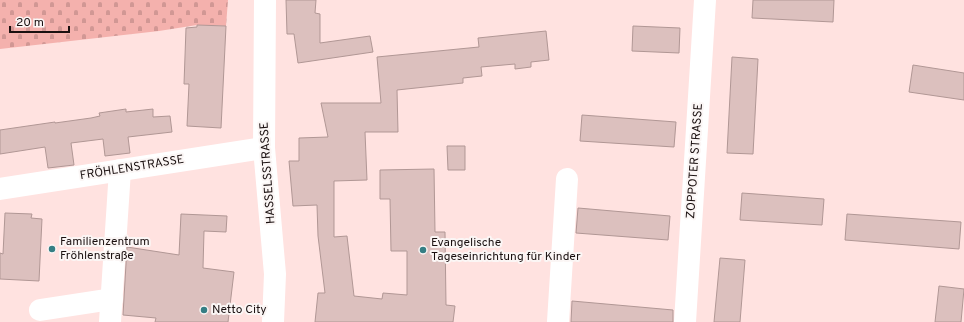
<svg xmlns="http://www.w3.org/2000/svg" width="964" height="322" viewBox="0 0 964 322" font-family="Overpass,sans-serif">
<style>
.cemetery{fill:url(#cemetery-stones)}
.building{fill:#dcc0be;stroke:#b19795}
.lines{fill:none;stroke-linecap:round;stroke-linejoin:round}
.minor{stroke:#fff;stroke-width:22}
.poi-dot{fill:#357e84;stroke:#fbf6f5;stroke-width:1.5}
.labels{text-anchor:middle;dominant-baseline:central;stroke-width:4;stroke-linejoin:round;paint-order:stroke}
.street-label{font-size:12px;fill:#1a1010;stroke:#fbf6f5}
.poi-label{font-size:12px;fill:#1a1010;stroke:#fbf6f5;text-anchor:start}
</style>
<defs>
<pattern id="cemetery-stones" width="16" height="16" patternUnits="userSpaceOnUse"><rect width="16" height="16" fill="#f4b1ad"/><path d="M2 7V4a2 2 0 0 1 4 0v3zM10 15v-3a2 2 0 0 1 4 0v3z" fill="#d19794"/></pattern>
</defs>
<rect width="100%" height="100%" fill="#ffe2e0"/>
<!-- cemetery -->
<polygon class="cemetery" points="0,0 228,0 226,26 197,25 159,31 0,49"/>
<!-- building -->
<g class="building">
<polygon points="286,0 316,0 315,13 320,14 320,43 370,36 373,52 298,63 294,34 287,34"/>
<polygon points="753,0 834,0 833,22 752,18"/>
<polygon points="197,25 226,26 221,128 187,126 189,84 184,84 186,28 197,27"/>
<polygon points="633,26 680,28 679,53 632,51"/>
<polygon points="546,31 549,60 531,62 531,67 515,69 515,64 481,67 482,76 463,78 463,83 397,90 398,132 365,132 367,180 334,181 334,237 347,236 354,296 382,299 383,293 407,295 407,251 391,251 390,199 380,199 380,170 434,169 435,232 445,232 446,305 455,306 453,322 315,322 318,293 325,293 318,236 317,205 293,206 289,161 299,161 299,138 328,137 321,103 381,103 377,57 479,47 478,38"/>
<polygon points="732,57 758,59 753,154 727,153"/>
<polygon points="913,65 964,73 964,100 909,92"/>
<polygon points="126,109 126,112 153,109 153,117 170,116 172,132 128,137 130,153 105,156 103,139 71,143 74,165 48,168 45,147 0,154 0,130 55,122 55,123 91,118 100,116 99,113"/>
<polygon points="582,115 676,122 674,147 580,141"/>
<polygon points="447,146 465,146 465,170 448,170"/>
<polygon points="742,193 824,199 822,225 740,220"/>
<polygon points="578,208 670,216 668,240 576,233"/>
<polygon points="5,213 32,214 31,218 42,219 39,281 0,279 0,253 3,254"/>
<polygon points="181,214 227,216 226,232 204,231 203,268 234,272 228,322 155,322 156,318 123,315 127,247 179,255"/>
<polygon points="847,214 961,222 959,249 845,240"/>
<polygon points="720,258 745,260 740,322 714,322"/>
<polygon points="939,286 964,289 961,322 935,322"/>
<polygon points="572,301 673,310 673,322 571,322"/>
</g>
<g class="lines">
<!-- minor -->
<g class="minor">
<polyline points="265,0 264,148 275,274 273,322"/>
<polyline points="0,189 264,148"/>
<polyline points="40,310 112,299"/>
<polyline points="110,322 120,170"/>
<polyline points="558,322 567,179"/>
<polyline points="685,322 705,0"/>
</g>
</g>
<!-- markers -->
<g class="poi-dot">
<circle cx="52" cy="249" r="4"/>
<circle cx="423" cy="250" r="4"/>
<circle cx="204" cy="310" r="4"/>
</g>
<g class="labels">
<!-- street labels -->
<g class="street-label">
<text transform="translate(695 161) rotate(-86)">ZOPPOTER STRASSE</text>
<text transform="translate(132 168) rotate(-9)">FRÖHLENSTRASSE</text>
<text transform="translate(268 173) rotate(-94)">HASSELSSTRASSE</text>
</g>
<!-- poi labels -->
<g class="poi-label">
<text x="60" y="242">Familienzentrum<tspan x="60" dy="14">Fröhlenstraße</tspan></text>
<text x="431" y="243">Evangelische<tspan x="431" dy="14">Tageseinrichtung für Kinder</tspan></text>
<text x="212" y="310">Netto City</text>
</g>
</g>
<!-- scale -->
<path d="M10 26v6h59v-6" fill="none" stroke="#1a1010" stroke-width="2"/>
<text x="16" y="26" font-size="12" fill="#1a1010" stroke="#fbf6f5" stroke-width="3" paint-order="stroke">20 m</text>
</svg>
